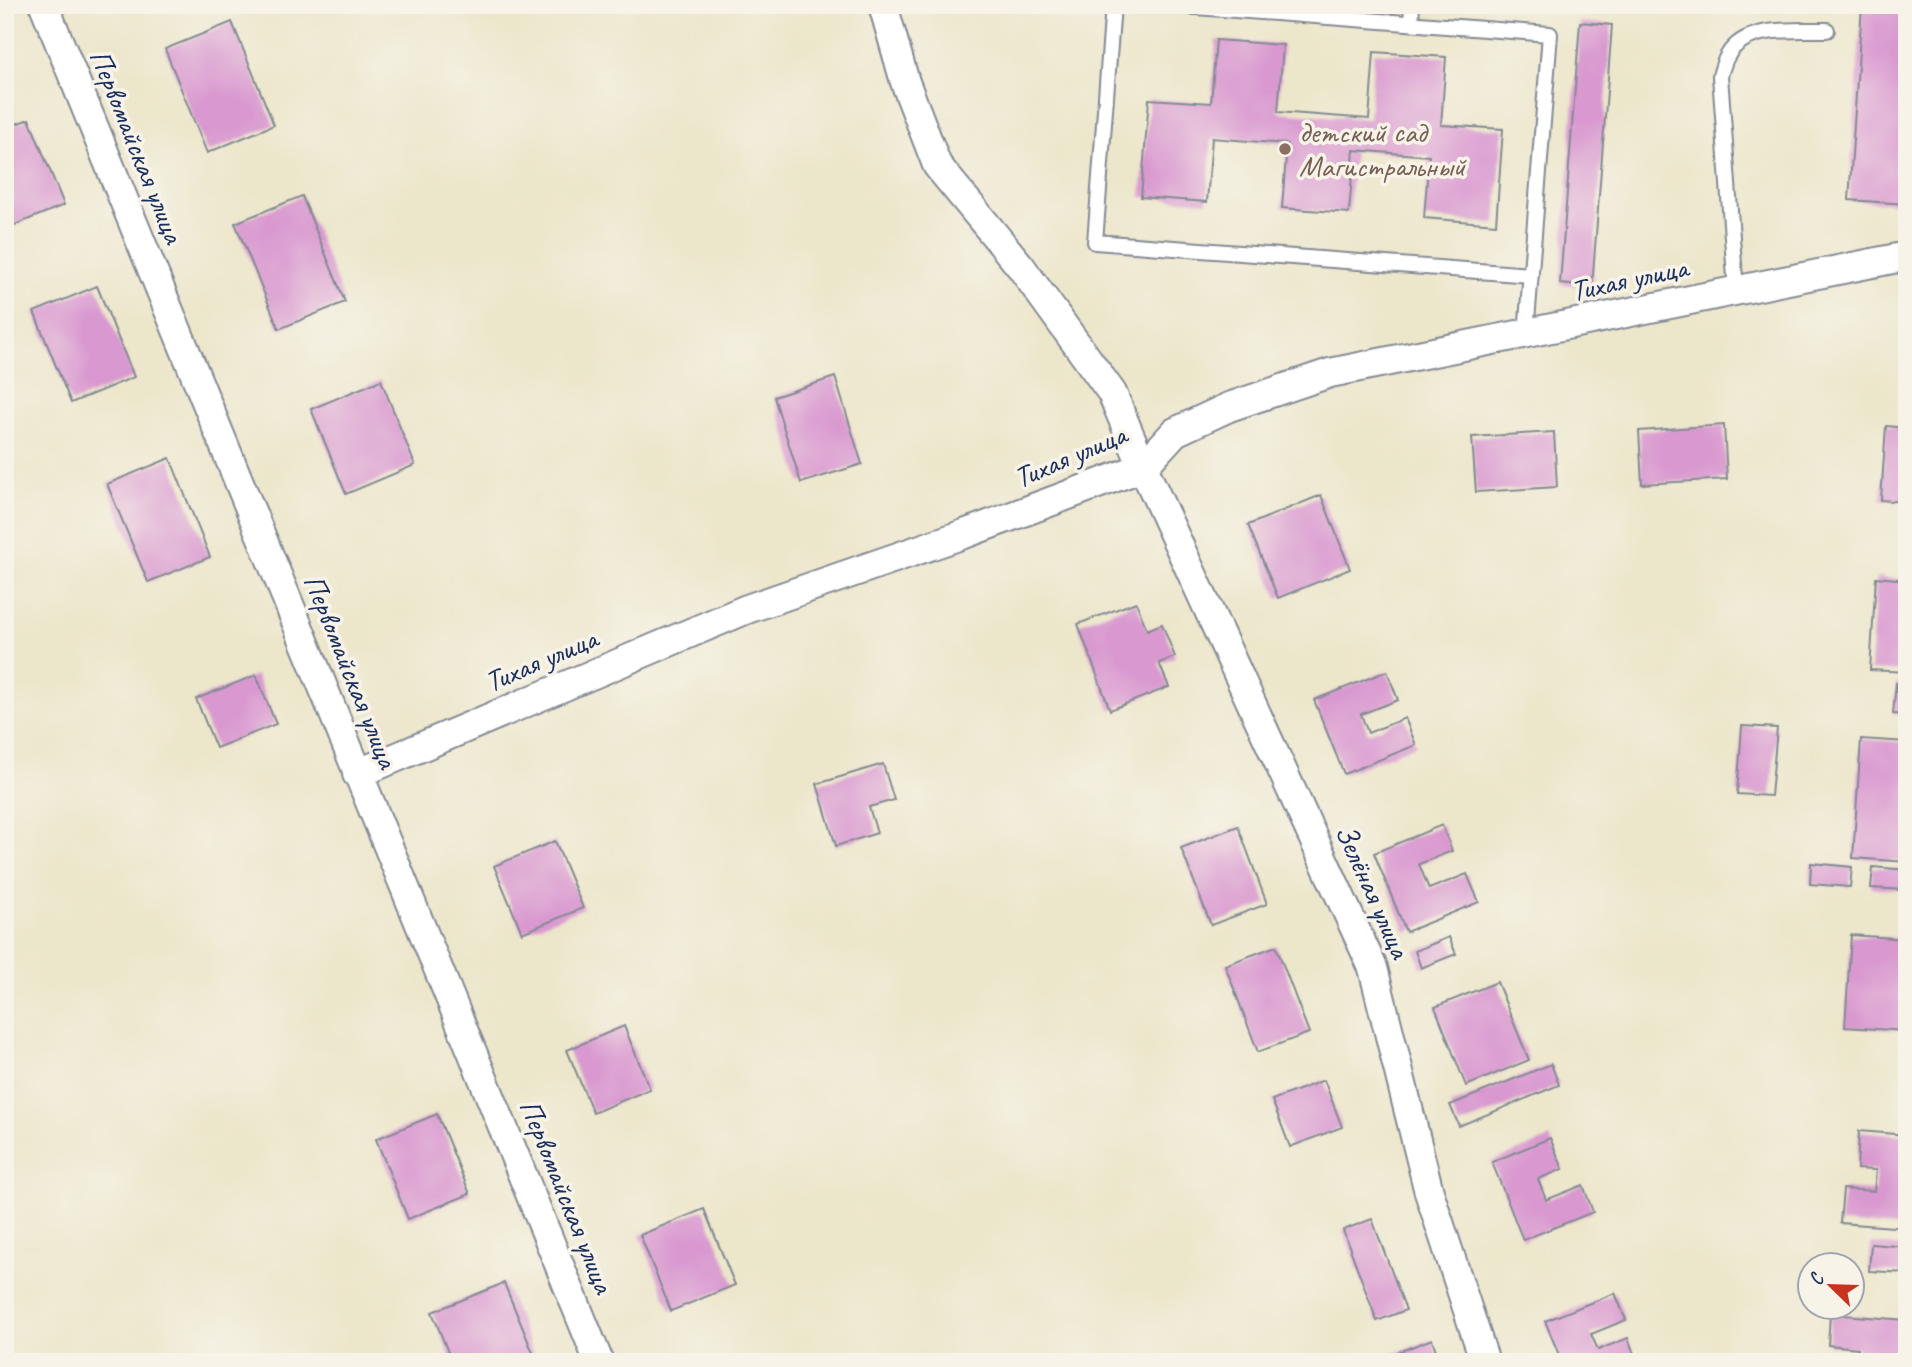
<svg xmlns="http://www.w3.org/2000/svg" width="1912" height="1367" viewBox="0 0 1912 1367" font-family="Caveat,sans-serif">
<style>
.building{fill:#d999d0}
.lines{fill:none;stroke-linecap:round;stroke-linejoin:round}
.lane-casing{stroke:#848a94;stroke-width:18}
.street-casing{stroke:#848a94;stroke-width:32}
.lane{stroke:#fff;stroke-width:14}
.street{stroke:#fff;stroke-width:28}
.education-dot{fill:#8d6e63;stroke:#f7f3e8;stroke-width:2.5}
.labels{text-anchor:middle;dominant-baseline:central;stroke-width:7;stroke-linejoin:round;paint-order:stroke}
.education-label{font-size:30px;fill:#785e54;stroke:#f7f3e8;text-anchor:start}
.street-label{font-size:30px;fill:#1b2f5e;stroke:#f7f3e8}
</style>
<rect width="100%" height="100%" fill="#f7f3e8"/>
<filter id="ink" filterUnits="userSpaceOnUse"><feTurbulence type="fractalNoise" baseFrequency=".0143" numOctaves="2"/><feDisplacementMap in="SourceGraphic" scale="14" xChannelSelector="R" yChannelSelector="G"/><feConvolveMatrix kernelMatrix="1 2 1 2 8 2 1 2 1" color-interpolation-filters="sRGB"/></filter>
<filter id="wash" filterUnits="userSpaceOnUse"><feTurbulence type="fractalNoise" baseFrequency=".00686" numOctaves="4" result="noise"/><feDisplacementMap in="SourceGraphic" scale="28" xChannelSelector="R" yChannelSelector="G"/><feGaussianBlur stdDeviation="1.57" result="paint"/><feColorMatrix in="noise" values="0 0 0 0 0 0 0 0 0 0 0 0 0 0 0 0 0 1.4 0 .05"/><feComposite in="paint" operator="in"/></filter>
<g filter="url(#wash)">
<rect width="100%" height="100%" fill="#ece6cb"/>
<g id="blocks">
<!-- building -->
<g class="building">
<polygon points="1862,5 1907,5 1907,204 1849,200"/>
<polygon points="232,22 274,125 207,153 165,49"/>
<polygon points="1580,22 1612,25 1592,287 1560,284"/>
<polygon points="1216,40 1283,45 1278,112 1369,119 1374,52 1446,57 1441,125 1503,129 1496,224 1424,218 1429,156 1354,150 1349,213 1282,208 1287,144 1212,138 1207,202 1141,197 1149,99 1211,103"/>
<polygon points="29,119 64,205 5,229 5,128"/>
<polygon points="302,196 345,302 279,329 235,223"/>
<polygon points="97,286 134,377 71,403 34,312"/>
<polygon points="835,377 862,464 801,483 774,397"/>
<polygon points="381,380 415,465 346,494 311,409"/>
<polygon points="1724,425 1727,479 1642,484 1639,431"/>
<polygon points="1886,426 1907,428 1907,502 1881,500"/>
<polygon points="1554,432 1557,487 1476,492 1472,437"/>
<polygon points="170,458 210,557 148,582 107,484"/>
<polygon points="1321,495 1350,569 1278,598 1248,525"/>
<polygon points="1876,577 1907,580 1907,672 1870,670"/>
<polygon points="1136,602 1147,630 1162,624 1175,657 1159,663 1169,687 1110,710 1078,624"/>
<polygon points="1387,671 1398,700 1361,714 1368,733 1405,718 1416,745 1344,774 1314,700"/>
<polygon points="256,675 276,724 216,748 196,699"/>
<polygon points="1896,683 1907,684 1907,715 1893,714"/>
<polygon points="1742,726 1777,728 1771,796 1737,794"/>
<polygon points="1861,739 1907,742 1907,862 1853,858"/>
<polygon points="883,764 894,800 869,807 877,833 836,846 817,784"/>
<polygon points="1442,825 1452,851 1419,864 1429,889 1467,874 1479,902 1406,932 1374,853"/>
<polygon points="1238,826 1267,904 1211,925 1181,848"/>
<polygon points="555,841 583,908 522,933 494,866"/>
<polygon points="1811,863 1852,867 1850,887 1810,884"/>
<polygon points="1873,867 1907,870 1907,890 1871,888"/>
<polygon points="1851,935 1907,939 1907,1031 1845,1027"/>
<polygon points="1449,937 1456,954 1421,968 1415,951"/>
<polygon points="1276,946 1309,1033 1258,1052 1225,965"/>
<polygon points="1497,982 1529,1060 1466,1086 1435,1007"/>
<polygon points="624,1026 650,1089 593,1113 567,1050"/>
<polygon points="1551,1064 1559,1085 1459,1126 1450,1105"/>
<polygon points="1324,1080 1342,1127 1290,1147 1272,1100"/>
<polygon points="437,1114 470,1194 408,1219 376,1139"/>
<polygon points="1859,1131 1907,1135 1907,1228 1840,1223 1843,1189 1874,1191 1876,1170 1857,1169"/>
<polygon points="1550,1138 1563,1169 1538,1179 1546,1200 1583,1185 1593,1212 1523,1240 1492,1162"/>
<polygon points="704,1209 735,1285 671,1311 640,1235"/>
<polygon points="1372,1219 1406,1310 1377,1321 1343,1230"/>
<polygon points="1871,1244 1907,1247 1907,1273 1869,1271"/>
<polygon points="504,1283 536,1360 452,1362 432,1312"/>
<polygon points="1615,1293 1626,1320 1591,1334 1598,1350 1628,1338 1637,1362 1562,1362 1545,1321"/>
<polygon points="1830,1314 1906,1320 1903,1362 1857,1362 1858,1348 1828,1345"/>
<polygon points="1432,1339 1440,1362 1372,1362"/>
</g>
</g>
</g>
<g filter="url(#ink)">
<use href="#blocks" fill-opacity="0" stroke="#848a94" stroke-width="2"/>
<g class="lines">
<!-- lane casing -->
<g class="lane-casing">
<g id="lane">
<polyline points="1113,5 1095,242 1531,275"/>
<polyline points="1170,5 1550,34 1526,334"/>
<polyline points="1411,23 1412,5"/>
<path d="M1736,291L1720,76C1722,69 1724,61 1728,55C1746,24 1796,31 1827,30"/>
</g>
</g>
<!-- street casing -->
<g class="street-casing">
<g id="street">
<polyline points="44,5 599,1362"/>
<polyline points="883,5 905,82 937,165 1021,267 1112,393 1143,467 1373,968 1429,1192 1485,1362"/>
<polyline points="357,774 747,609 967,533 1143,467 1175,432 1229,407 1330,373 1907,256"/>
</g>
</g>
<!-- lane -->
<use href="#lane" class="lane"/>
<!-- street -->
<use href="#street" class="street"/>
</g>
</g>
<!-- markers -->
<circle class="education-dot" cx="1285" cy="149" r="7"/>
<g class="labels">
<!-- education labels -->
<g class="education-label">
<text x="1299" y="132">детский сад<tspan x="1299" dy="34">Магистральный</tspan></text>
</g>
<!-- street labels -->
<g class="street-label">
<text transform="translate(137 146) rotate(68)">Первомайская улица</text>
<text transform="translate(1629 279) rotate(-12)">Тихая улица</text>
<text transform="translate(1070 456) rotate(-23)">Тихая улица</text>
<text transform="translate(541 660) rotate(-23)">Тихая улица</text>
<text transform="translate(351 671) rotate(68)">Первомайская улица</text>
<text transform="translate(1373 891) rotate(66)">Зелёная улица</text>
<text transform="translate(567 1196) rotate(68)">Первомайская улица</text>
</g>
</g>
<!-- margin -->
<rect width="1912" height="1367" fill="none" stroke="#f7f3e8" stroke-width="28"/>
<!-- north arrow -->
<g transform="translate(1831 1286) rotate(293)"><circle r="33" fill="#f7f3e8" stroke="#9fa5b1" stroke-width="2"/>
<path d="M0-5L12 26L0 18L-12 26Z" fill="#c8321e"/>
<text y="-10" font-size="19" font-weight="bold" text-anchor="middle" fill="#1b2f5e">С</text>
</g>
</svg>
